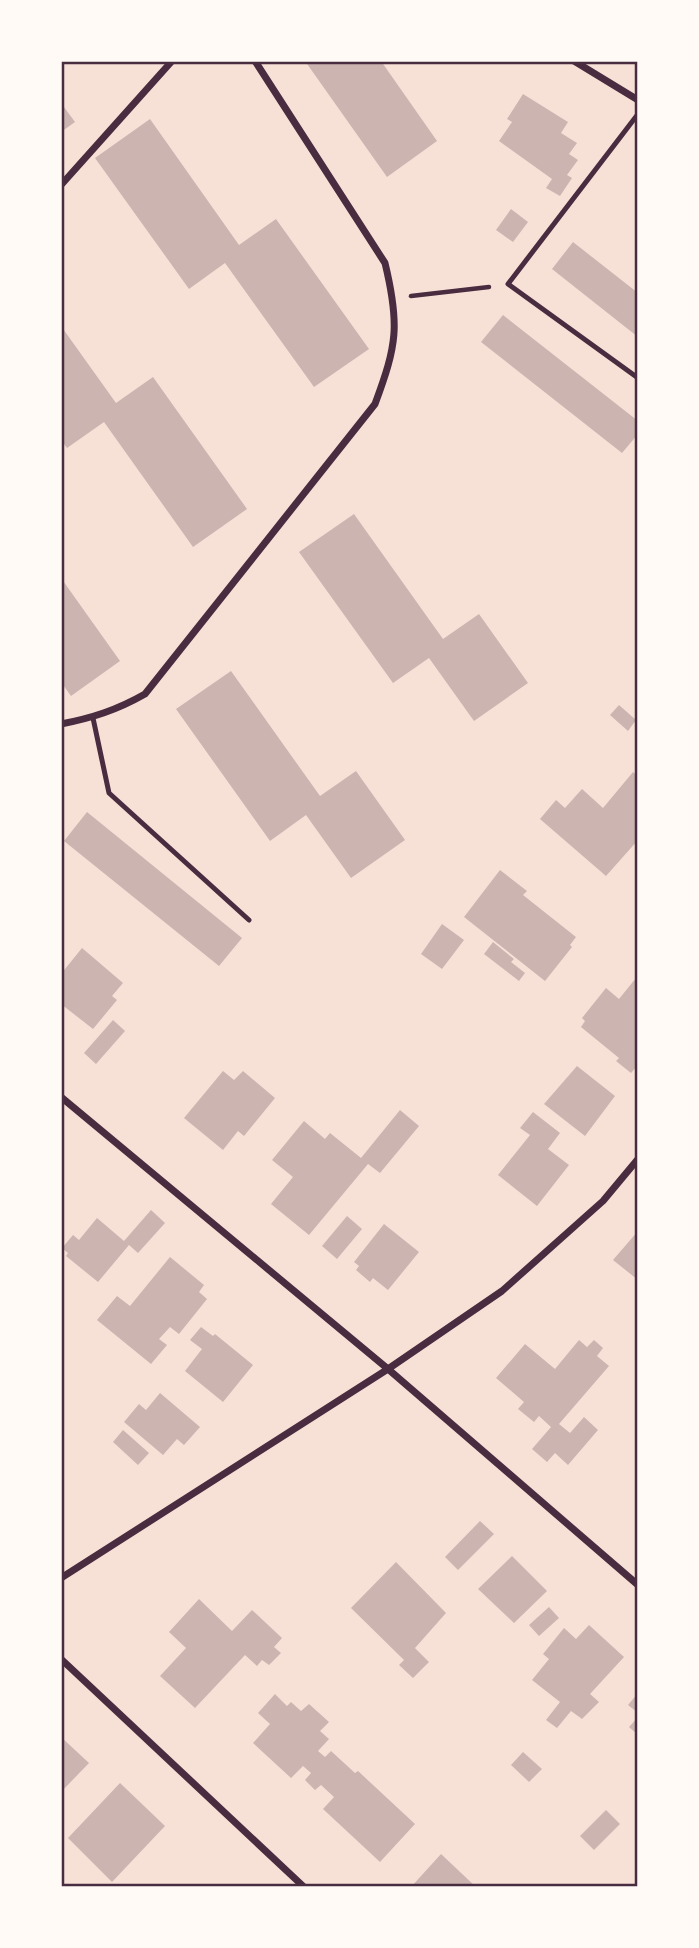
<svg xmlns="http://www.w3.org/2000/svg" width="699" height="1948" viewBox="0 0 699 1948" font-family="Ubuntu,sans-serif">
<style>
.building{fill:#ccb4b1}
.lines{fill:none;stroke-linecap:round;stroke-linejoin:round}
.path{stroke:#4a2c40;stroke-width:4.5}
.service{stroke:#4a2c40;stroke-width:5}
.minor{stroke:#4a2c40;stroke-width:7}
.neatline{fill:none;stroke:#4a2c40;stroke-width:2.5}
</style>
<rect width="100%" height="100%" fill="#f7e1d7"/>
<!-- building -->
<g class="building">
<polygon points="305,61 381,61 437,141 387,177"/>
<polygon points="523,94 568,122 561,133 577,143 569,154 578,160 567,175 572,178 560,196 546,188 552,179 499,141 512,122 507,119"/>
<polygon points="61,103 75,122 61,132"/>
<polygon points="150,119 239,245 276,219 369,349 314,387 225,263 189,289 95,158"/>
<polygon points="511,209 528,222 513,242 496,230"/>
<polygon points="573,242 638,293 638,337 552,269"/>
<polygon points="503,315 638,421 638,434 622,453 481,342"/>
<polygon points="61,326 116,403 153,377 247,509 193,547 104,422 67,448 61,440"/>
<polygon points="354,514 443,639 479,614 528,683 474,721 429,658 393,683 299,552"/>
<polygon points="61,578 120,661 71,696 61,682"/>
<polygon points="231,671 320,796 356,771 405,840 351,878 306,815 270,841 176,709"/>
<polygon points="619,705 636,720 628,731 610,715"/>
<polygon points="633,772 638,776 638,840 606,876 540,819 556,800 565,808 582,789 603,808"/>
<polygon points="87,812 242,938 219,966 64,841"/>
<polygon points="500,870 527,891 523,895 576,937 570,945 572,947 545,981 464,917"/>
<polygon points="442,924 464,940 442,969 421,954"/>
<polygon points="493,942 514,959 511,962 525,973 519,981 484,954"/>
<polygon points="82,948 123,983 112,996 117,1000 93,1029 61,1004 61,974"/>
<polygon points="636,978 638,980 638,1065 631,1073 616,1061 619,1058 581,1027 585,1021 582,1018 606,988 619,999"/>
<polygon points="113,1020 125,1031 96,1064 84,1053"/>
<polygon points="577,1066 615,1096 585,1136 544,1104"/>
<polygon points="223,1071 234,1080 243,1071 275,1098 244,1136 238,1131 223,1150 184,1118"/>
<polygon points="400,1110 419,1126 380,1173 368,1164 309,1235 271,1204 293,1177 272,1160 304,1121 325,1139 330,1133 361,1158"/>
<polygon points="533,1112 560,1133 548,1149 569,1165 537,1206 498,1175 530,1135 520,1128"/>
<polygon points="151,1210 165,1223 138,1253 129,1245 98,1282 66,1256 68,1253 62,1248 73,1235 79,1240 97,1218 124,1241"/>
<polygon points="347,1216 362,1229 337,1259 322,1246"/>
<polygon points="384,1224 419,1252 388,1290 373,1278 370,1282 356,1270 359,1266 354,1262"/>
<polygon points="638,1231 638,1280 613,1260"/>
<polygon points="170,1257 204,1285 199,1292 207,1299 179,1334 170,1327 159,1339 167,1345 151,1364 97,1320 117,1296 130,1306"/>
<polygon points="201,1327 213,1336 215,1334 253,1365 223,1402 185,1371 202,1349 190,1340"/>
<polygon points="579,1340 587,1347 594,1340 603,1348 597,1356 609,1366 559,1424 570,1433 584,1417 598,1430 568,1465 555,1453 547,1462 532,1449 551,1427 539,1416 534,1422 518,1409 524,1402 496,1378 525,1344 555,1369"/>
<polygon points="160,1393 200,1427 184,1445 177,1439 163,1455 124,1422 139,1404 146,1410"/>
<polygon points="123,1430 149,1453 138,1465 113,1442"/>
<polygon points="480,1521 494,1534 458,1570 445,1557"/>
<polygon points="512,1556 547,1591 514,1623 478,1589"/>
<polygon points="396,1562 446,1613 415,1648 429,1662 413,1678 399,1665 404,1660 351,1608"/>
<polygon points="199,1599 232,1631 252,1610 282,1638 274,1647 281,1653 269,1665 262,1660 257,1666 245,1655 195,1708 160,1676 186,1648 169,1632"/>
<polygon points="549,1607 559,1618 539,1636 529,1625"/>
<polygon points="589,1625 624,1657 590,1694 599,1702 582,1719 571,1711 557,1728 546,1720 560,1702 532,1680 549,1659 543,1654 564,1628 576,1639"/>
<polygon points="638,1693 638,1713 628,1705"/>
<polygon points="275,1694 287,1706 291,1702 301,1711 309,1704 329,1722 320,1731 329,1739 318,1751 325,1757 331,1751 355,1773 358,1771 415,1824 380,1862 323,1809 334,1797 321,1785 315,1790 305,1780 311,1773 303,1766 291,1778 253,1743 270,1724 258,1713"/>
<polygon points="638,1717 638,1735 629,1727"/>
<polygon points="61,1737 89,1763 61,1792"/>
<polygon points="523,1752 542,1769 529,1782 511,1765"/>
<polygon points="120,1783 165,1826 112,1882 68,1838"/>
<polygon points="606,1810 620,1824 594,1850 580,1836"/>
<polygon points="441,1854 476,1887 411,1887"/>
</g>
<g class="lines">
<!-- path -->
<polyline class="path" points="411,296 489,287"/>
<!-- service -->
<g class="service">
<polyline points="638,114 508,284 638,378"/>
<polyline points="93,718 109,793 249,920"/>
</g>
<!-- minor -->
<g class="minor">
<polyline points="574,61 638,100"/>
<polyline points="61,185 172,61"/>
<path d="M61,724C92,718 117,710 145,694L375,404C397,345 400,325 385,263L255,61"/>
<polyline points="61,1097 388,1369 638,1585"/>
<polyline points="61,1578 388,1369 502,1291 603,1201 638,1159"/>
<polyline points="61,1659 304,1887"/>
</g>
</g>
<!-- border -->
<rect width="699" height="1948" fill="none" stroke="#fffaf5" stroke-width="126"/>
<rect x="63" y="63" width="573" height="1822" class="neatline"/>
</svg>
